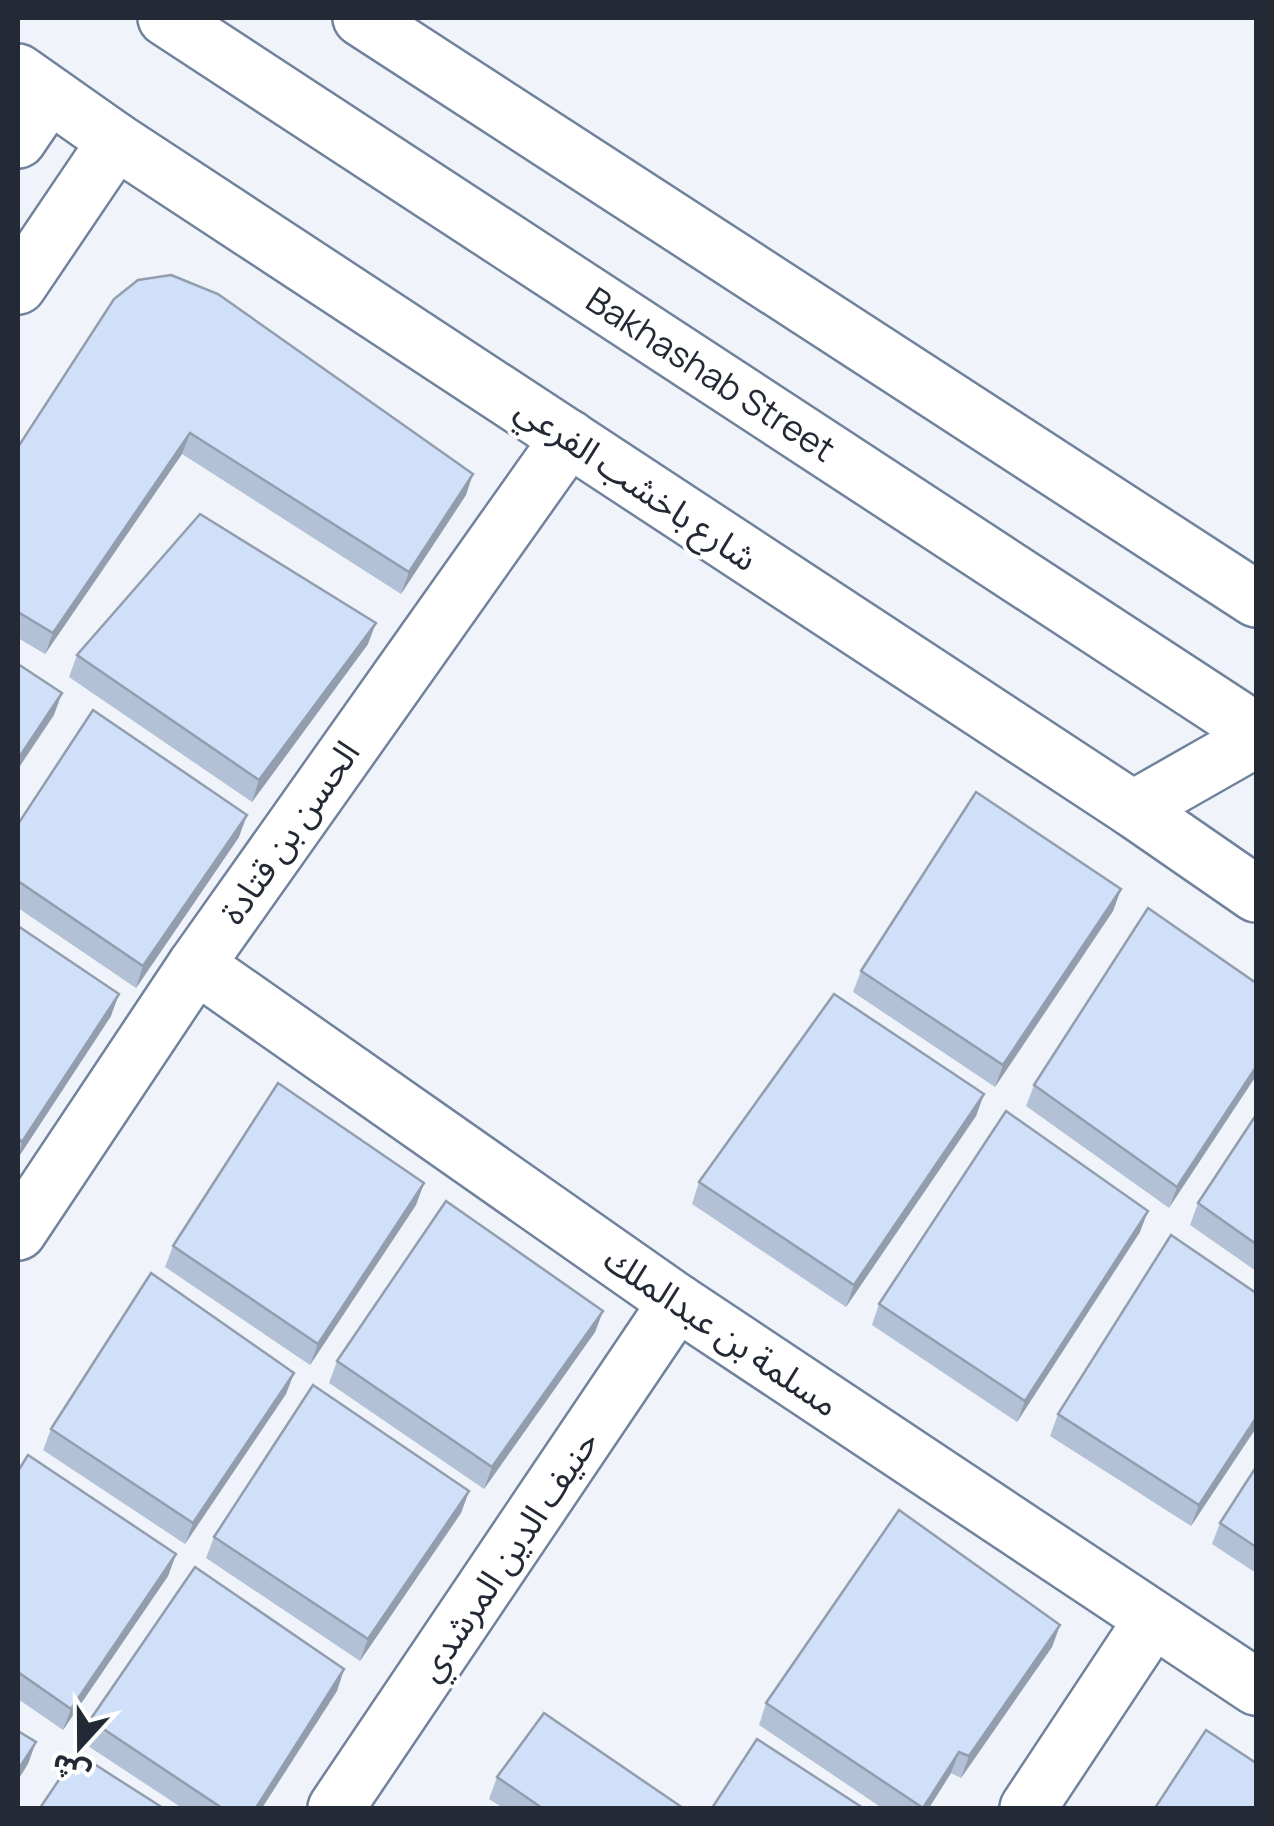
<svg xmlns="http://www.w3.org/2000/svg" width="1274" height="1826" viewBox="0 0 1274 1826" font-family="Manrope,'Noto Sans Arabic',sans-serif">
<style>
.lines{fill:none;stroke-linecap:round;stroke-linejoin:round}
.street-casing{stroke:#71829d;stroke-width:60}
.secondary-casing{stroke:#71829d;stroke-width:60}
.street{stroke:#fff;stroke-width:55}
.secondary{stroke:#fff;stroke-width:55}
.wall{fill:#b3c1d6}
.shaded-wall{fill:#929dae}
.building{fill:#d0e0f9;stroke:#929dae;stroke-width:2.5}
.labels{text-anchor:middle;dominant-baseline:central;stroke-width:8;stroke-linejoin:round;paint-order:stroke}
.street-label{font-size:35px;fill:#232a35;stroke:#fff}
</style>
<rect width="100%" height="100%" fill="#f0f4fa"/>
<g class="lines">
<!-- street casing -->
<g class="street-casing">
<g id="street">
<polyline points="18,72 116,141 1133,809 1256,894"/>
<polyline points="18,140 48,96"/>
<polyline points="18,286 116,141"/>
<polyline points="1133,809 1256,739"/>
<polyline points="196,965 677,1302 1256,1687"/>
<polyline points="18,1232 196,965 569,438"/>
<polyline points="336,1808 677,1302"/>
<polyline points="1028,1808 1153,1619"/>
</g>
</g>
<!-- secondary casing -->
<g class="secondary-casing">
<g id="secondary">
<polyline points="166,18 1256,731"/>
<polyline points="361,18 1256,599"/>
</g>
</g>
<!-- street -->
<use href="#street" class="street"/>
<!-- secondary -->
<use href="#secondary" class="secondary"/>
</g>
<!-- wall -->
<g class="wall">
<polygon points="114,299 466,495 401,594 182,454 45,654 18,638 18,447"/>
<polygon points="368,644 252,802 69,677 77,655"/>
<polygon points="18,824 239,837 136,988 18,908"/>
<polygon points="1121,889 1113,911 995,1087 853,992 861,971"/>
<polygon points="18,926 111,1016 18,1158"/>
<polygon points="1256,983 1169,1208 1026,1106 1034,1085"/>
<polygon points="984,1094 976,1116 846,1307 692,1204 699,1182"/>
<polygon points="1256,1115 1256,1271 1190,1225 1198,1203"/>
<polygon points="424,1183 416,1205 310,1365 165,1267 173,1246"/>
<polygon points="1140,1232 1017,1422 872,1325 879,1304"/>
<polygon points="603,1311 595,1332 484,1489 329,1383 337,1361"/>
<polygon points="294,1373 286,1394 185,1544 43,1450 51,1429"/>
<polygon points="1058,1414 1256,1428 1191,1526 1050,1436"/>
<polygon points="1256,1467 1256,1573 1212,1544 1220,1523"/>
<polygon points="18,1471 176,1554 168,1576 63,1730 18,1699"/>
<polygon points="469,1491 461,1513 360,1661 206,1558 214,1537"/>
<polygon points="1060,1625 1052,1647 961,1778 951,1773 929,1808 882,1808 759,1725 766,1703"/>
<polygon points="344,1669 337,1691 262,1808 182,1808 82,1742 90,1720"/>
<polygon points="497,1777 683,1808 503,1808 489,1799"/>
</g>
<!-- shaded-wall -->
<g class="shaded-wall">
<polygon points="190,433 182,454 45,654 53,633"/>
<polygon points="473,474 466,495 401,594 409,572"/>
<polygon points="376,623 368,644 252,802 259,780"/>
<polygon points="62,693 54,715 18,769 18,759"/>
<polygon points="247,815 239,837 136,988 143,966"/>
<polygon points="1121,889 1113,911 995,1087 1003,1065"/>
<polygon points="119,994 111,1016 18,1158 22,1142"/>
<polygon points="1256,1067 1256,1076 1169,1208 1177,1187"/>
<polygon points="984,1094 976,1116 846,1307 854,1285"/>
<polygon points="424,1183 416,1205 310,1365 318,1344"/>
<polygon points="1148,1211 1140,1232 1017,1422 1025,1401"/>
<polygon points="603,1311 595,1332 484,1489 492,1467"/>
<polygon points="294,1373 286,1394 185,1544 193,1523"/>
<polygon points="1256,1418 1256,1428 1191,1526 1199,1505"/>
<polygon points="469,1491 461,1513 360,1661 368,1639"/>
<polygon points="176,1554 168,1576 63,1730 71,1709"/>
<polygon points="1060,1625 1052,1647 961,1778 969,1756"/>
<polygon points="344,1669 337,1691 262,1808 256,1808"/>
<polygon points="36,1742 28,1764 18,1780 18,1770"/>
<polygon points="959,1752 951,1773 929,1808 923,1808"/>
</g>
<!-- building -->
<g class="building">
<polygon points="171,275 218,294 473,474 409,572 190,433 53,633 18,612 18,447 114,299 138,280"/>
<polygon points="200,514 376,623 259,780 77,655"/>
<polygon points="18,664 62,693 18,759"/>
<polygon points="93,710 247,815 143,966 18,881 18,824"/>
<polygon points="976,792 1121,889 1003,1065 861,971"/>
<polygon points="1148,908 1256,983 1256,1067 1177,1187 1034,1085"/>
<polygon points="18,926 119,994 22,1142 18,1138"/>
<polygon points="834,994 984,1094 854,1285 699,1182"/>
<polygon points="278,1083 424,1183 318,1344 173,1246"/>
<polygon points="1006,1111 1148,1211 1025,1401 879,1304"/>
<polygon points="1256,1115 1256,1244 1198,1203"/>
<polygon points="446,1201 603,1311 492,1467 337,1361"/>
<polygon points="1171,1235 1256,1293 1256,1418 1199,1505 1058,1414"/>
<polygon points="151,1273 294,1373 193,1523 51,1429"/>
<polygon points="313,1385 469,1491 368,1639 214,1537"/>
<polygon points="28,1455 176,1554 71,1709 18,1672 18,1471"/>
<polygon points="1256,1467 1256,1547 1220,1523"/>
<polygon points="899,1510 1060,1625 969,1756 959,1752 923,1808 766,1703"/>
<polygon points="195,1567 344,1669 256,1808 222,1808 90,1720"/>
<polygon points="544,1713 683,1808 542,1808 497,1777"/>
<polygon points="1206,1730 1256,1763 1256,1808 1155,1808"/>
<polygon points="18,1731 36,1742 18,1770"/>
<polygon points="757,1739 863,1808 712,1808"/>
<polygon points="77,1753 163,1808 40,1808"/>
</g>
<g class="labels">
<!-- street labels -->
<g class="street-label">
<text transform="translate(711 374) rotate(33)">Bakhashab Street</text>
<text transform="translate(637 483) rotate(34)">شارع باخشب الفرعي</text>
<text transform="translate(289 832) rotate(-55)">الحسن بن قتادة</text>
<text transform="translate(722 1331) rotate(34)">مسلمة بن عبدالملك</text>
<text transform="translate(507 1555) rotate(-56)">حنيف الدين المرشدي</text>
</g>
</g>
<!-- border -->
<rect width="1274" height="1826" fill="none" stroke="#232a35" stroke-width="40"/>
<!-- north arrow -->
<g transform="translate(80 1746) rotate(201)" stroke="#ffffff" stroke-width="8" paint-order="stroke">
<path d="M0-8L18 38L0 25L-18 38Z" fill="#232a35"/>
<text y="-15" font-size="28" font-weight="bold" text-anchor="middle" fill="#232a35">ش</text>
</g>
</svg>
